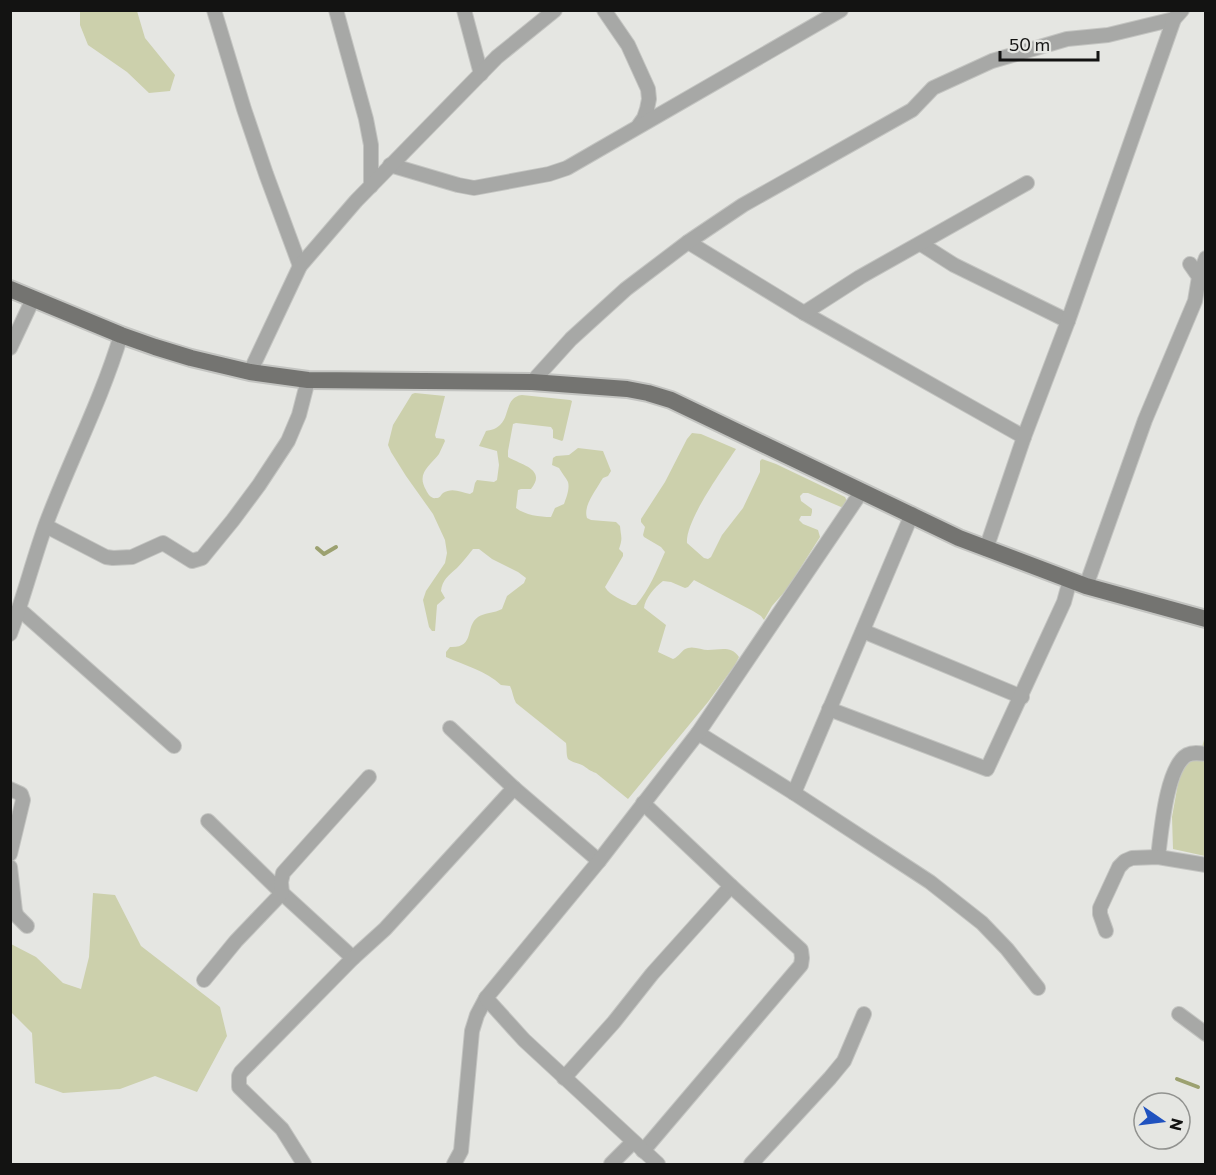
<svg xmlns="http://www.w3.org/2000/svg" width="1216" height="1175" viewBox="0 0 1216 1175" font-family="Commissioner,sans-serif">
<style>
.green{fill:#ccd0ac}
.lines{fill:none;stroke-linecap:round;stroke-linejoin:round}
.stream{stroke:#9ca170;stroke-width:4}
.minor-casing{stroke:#c3c4c1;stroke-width:16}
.major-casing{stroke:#c3c4c1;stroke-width:20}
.minor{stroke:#a7a8a6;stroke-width:14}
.major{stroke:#747471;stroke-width:16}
</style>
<rect width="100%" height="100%" fill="#e5e6e2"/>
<!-- green -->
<g class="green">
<polygon points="80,11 137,11 145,38 175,75 170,91 149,93 127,72 88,45 80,25"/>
<path d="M415,393L445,396L435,435L436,438L444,439L445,441C443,445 441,450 439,454C430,466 416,473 426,490C428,494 431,499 436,498C440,498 440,496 443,493C452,487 461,492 470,494L473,492L475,483L477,480L494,482L497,480L499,465L497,451L479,446L486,431C491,430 496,429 500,425C510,416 505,397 522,395L570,400L572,401L563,440L562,441L553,438V430L551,427L516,423L513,424L508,451V457C521,465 547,469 531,489H521L518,490L516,508C525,515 540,517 551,517L555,508L564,504C566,498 570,489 568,482C566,478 562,473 559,468L552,465L553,458L556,456L569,455L578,448L603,451L611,471L608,476L603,478L601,481C595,492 583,506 587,518L591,520L616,522L620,526C621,537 623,538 619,549L623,553V556L605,587C610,596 623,600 632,605H636C649,590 657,570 665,552L661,547L644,537L643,535L645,527L641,522V519L665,482L687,439L692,433L701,434L736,449C723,469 685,521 687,543L704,558L708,559L711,557L722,535L743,508L760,472V461L762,459L776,464L845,497L847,501L845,506L841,507L808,493H803L800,496L801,501L812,509V512L811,516H801L799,520L803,524L818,530L820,537L787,589L772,606L764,620L761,616L753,611L694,580L688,587L685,588L671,582L663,581C655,587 645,598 644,608L666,625L658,652L673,659C679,657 682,649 688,648C694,646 702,650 708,650C719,650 731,645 739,657L735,665L708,702L628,799L596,773C590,771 587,768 582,765C578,763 571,762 568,759C566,755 567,748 566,743L516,703C513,698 513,692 510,686L501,685C486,671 464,665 446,657V652L450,647C476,648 464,627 478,617C483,613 495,613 502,609L507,596L524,583L526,578L518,572L492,559L479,549H473C468,555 463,562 457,568C449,575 442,580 441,591L445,598L437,605L435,631H432L429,627L423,600L426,591L445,563L447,553L445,540L433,514L406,476L391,452L388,445L393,425L412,394Z"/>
<polygon points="1205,736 1205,856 1173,849 1172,817 1184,750 1202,747"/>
<polygon points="93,893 115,895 141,946 220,1007 227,1036 197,1092 155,1076 120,1089 63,1093 35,1083 32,1033 11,1012 11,944 36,957 63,983 81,989 89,957"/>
</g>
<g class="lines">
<!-- stream -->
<g class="stream">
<polyline points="317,548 324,554 336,547"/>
<polyline points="1177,1079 1198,1087"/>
</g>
<!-- minor casing -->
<g class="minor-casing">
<g id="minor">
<polyline points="214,10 244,109 266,174 300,266"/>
<polyline points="336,10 366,119 371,145 371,186"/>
<polyline points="464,10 481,74"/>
<polyline points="604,10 628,45 648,89 649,99 647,109 644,118 639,125"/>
<polyline points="390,165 458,185 474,188 549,174 567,168 841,10"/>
<polyline points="688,242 804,313 1024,437"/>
<polyline points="921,244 954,265 1068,321"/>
<polyline points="1199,277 1206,258"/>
<polyline points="804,313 860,277 1027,183"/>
<polyline points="10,348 33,299"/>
<polyline points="250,372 300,266 356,201 497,57 555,10"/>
<polyline points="532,382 571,339 626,289 688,242 743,205 912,110 933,88 992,61 1067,39 1108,35 1174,19"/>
<polyline points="46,526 106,557 113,558 132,557 163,543 192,561 202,558 233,520 259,485 288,441 299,415 308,380"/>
<polyline points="986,549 1024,437 1068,321 1174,19 1182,10"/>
<polyline points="1086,586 1145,420 1195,301 1199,277 1190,264"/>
<polyline points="19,609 174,746"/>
<polyline points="863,631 1022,697"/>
<path d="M10,634C24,597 33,560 46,524C70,460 101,401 121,335"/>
<polyline points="829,709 987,769 1064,602 1070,580"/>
<polyline points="450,728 514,788 599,861"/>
<polyline points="698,733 794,793 930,882 982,923 1007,949 1038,988"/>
<polyline points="10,789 21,794 23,800 10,854"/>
<polyline points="794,793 912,514"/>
<polyline points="208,821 282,893 353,958"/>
<path d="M1158,857C1161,834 1166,767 1187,755C1193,752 1199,753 1206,754"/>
<polyline points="10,867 15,911 17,916 27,926"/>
<polyline points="1106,931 1100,914 1100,908 1119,867 1125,861 1132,858 1158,857 1206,865"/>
<polyline points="204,980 236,941 282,893 281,882 283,873 369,777"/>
<polyline points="1179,1014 1206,1034"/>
<polyline points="564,1078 614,1022 652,974 731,886"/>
<polyline points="643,1151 801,965 802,958 801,950 731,886 643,803"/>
<polyline points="304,1164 282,1129 239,1087 239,1076 241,1072 353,958 385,929 514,788"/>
<polyline points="454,1164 461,1151 472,1031 477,1015 486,998"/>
<polyline points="611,1164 633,1142"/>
<polyline points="658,1164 524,1040 486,998 599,861 698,733 862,491"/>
<polyline points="751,1164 830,1078 844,1061 864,1014"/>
</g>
</g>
<!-- major casing -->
<g class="major-casing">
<polyline id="major" points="10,289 121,335 155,347 191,358 250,372 308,380 532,382 627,389 648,393 671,400 959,538 1086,586 1206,619"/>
</g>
<!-- minor -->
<use href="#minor" class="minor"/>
<!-- major -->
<use href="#major" class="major"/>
</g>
<!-- border -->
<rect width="1216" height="1175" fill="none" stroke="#131312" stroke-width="24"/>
<!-- north arrow -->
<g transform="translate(1162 1121) rotate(104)"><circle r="28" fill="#e5e6e2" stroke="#91928f" stroke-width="1.5"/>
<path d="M0-4.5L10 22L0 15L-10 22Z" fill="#2052bf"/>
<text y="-9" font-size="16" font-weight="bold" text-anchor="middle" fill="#131312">N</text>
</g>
<!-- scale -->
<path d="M1000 51v9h98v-9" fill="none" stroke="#131312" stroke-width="3"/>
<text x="1009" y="51" font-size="18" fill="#131312" stroke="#e5e6e2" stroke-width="4.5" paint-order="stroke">50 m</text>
</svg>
